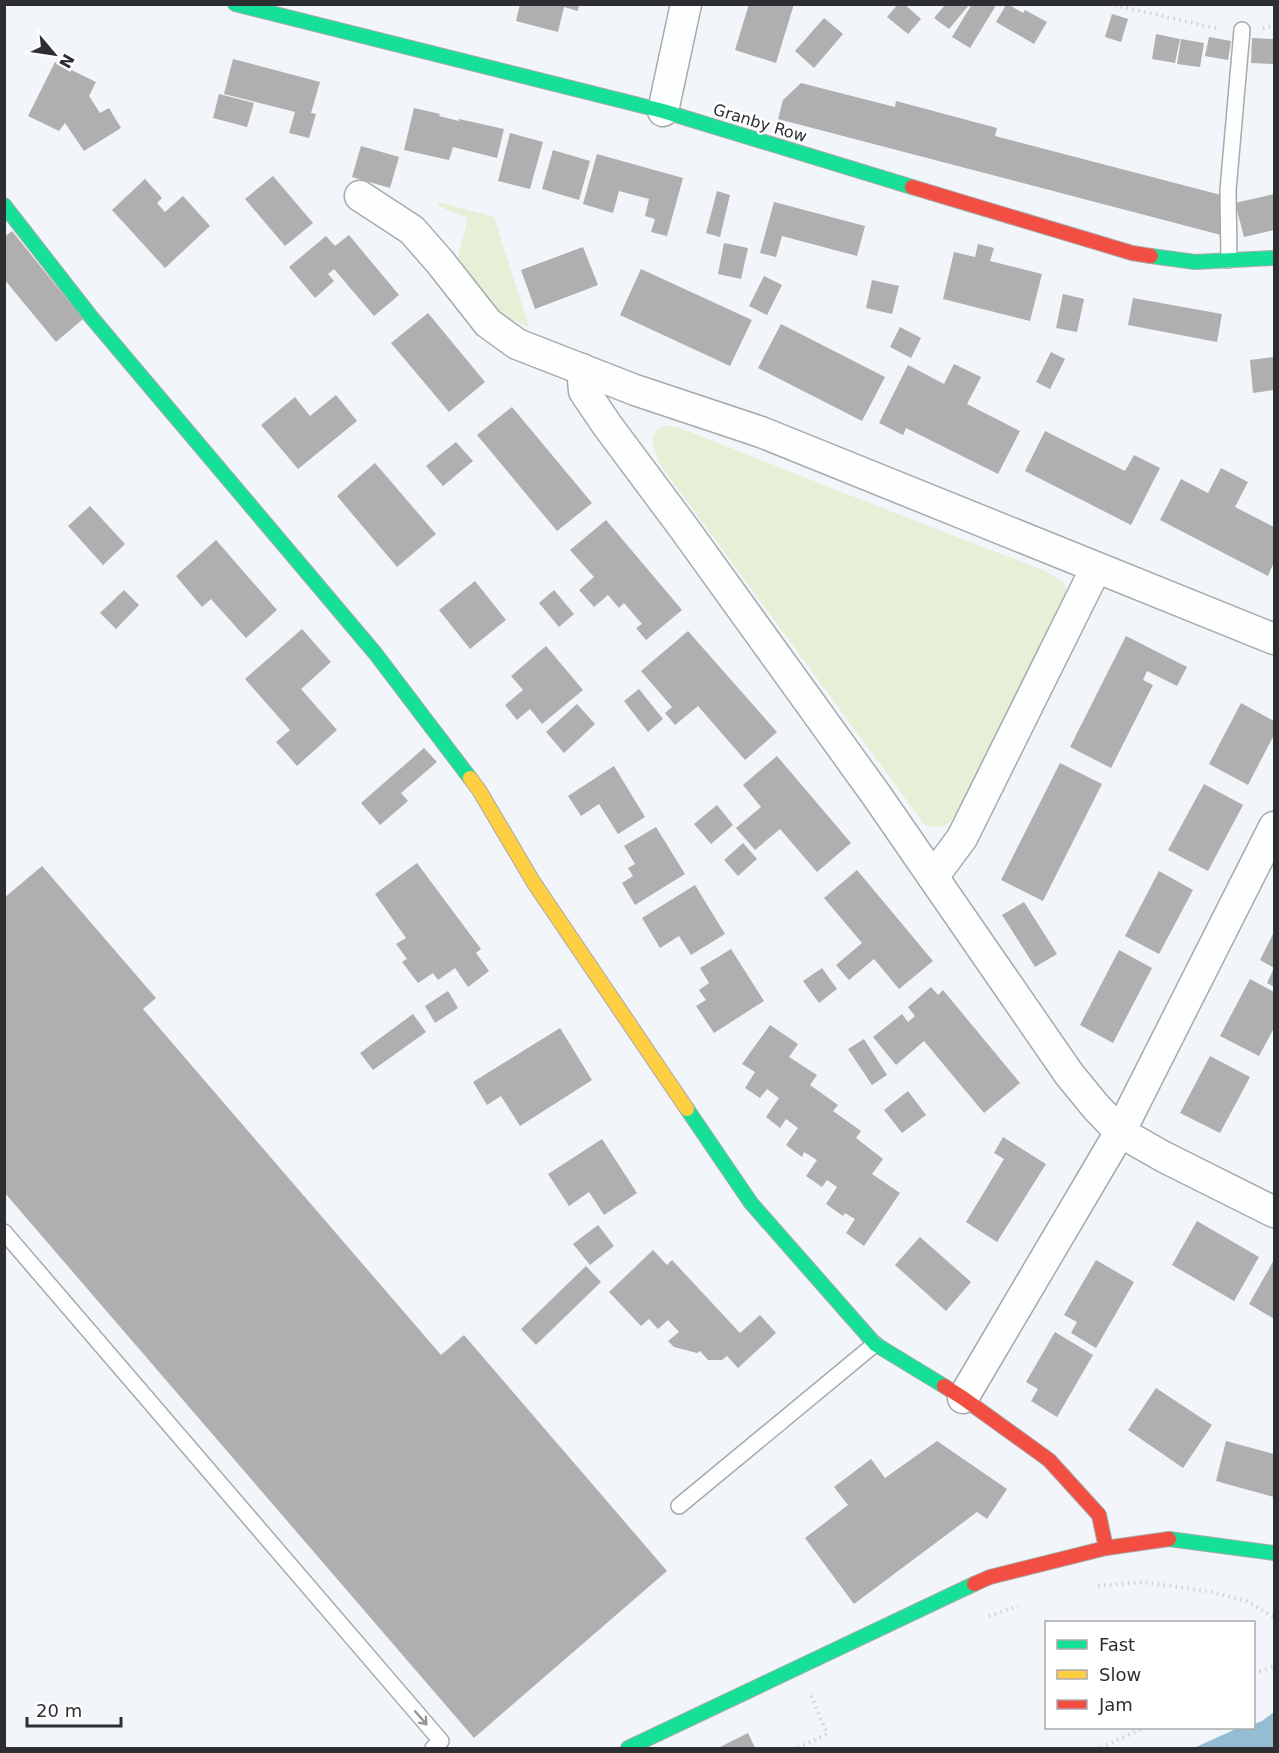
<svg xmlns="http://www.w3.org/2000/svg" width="1279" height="1753" viewBox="0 0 1279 1753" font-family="'DejaVu Sans',sans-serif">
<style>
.green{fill:#e5f0d6}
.water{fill:#94bcd2}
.building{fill:#afafb0}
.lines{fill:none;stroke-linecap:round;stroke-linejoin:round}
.lane-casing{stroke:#a7a9ab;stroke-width:18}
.street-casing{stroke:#a7a9ab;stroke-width:33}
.fast-casing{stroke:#a7a9ab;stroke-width:16}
.slow-casing{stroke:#a7a9ab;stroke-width:16}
.jam-casing{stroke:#a7a9ab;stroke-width:16}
.path{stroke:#d2d3d4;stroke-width:4;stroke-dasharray:1.5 4.5;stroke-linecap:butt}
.lane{stroke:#fdfefe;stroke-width:15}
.street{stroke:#fdfefe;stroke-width:30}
.fast{stroke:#16e098;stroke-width:14}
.slow{stroke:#ffcf43;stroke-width:14}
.jam{stroke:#f24e42;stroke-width:14}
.oneway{stroke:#949698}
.labels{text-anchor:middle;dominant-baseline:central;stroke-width:4.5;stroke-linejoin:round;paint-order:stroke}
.street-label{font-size:16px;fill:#2c2e31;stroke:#fff}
</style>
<rect width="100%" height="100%" fill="#f2f5f9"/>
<!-- green -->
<g class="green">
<path d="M439,202L494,217L529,327C521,323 511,320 503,315C482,301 470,279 458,257L468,218L438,206Z"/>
<path d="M665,425L680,428L905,517L1045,571L1064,583L1067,595L963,803C953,821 946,833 924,824L659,463C654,448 645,434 665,425Z"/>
</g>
<!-- water -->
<polygon class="water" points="1274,1712 1274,1748 1194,1748 1238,1728 1254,1728 1254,1724 1262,1721"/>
<!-- building -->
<g class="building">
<polygon points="520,4 579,4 578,11 564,7 558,32 516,21"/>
<polygon points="749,4 794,4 776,63 735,50"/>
<polygon points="898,4 904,4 921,19 908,34 887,17"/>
<polygon points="972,4 991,4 995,7 970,48 952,37"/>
<polygon points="945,5 969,5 949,29 934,18"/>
<polygon points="1006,5 1009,5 1023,13 1025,10 1047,22 1034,44 996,22"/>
<polygon points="1112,14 1128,19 1121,42 1105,37"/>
<polygon points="824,18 843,34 814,68 795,51"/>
<polygon points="1156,34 1180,39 1175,63 1152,59"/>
<polygon points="1209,37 1231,41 1228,60 1205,56"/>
<polygon points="1252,38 1274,39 1274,64 1251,63"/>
<polygon points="1181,39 1204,43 1200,67 1177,64"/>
<polygon points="233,59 320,82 311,113 316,114 309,138 289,133 295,112 224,94"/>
<polygon points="55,62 96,82 89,96 100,113 109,108 121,128 84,151 65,123 59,131 28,116"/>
<polygon points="801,83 895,107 896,101 997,128 995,136 1221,195 1221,235 778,119 783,100"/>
<polygon points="219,94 254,103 247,127 213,118"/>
<polygon points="414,108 440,114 439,116 459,121 459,119 504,129 497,158 453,147 449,160 404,150"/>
<polygon points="510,133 543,142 530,189 498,181"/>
<polygon points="361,146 399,157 390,188 352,177"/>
<polygon points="553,150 590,161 579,200 542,189"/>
<polygon points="597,154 683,178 667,236 651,232 655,219 645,216 649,199 619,191 613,213 583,204"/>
<polygon points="273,176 313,223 285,246 245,199"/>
<polygon points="145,179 162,198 157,203 165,212 183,196 210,226 165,268 112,210"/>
<polygon points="717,191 730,195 720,237 706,233"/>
<polygon points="1274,194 1274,230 1244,237 1235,203"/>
<polygon points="774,202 865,226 857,256 782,236 776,257 760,253"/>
<polygon points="12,231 83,319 56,342 4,279 4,237"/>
<polygon points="349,235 399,295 374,316 334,269 328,274 334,281 315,298 289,267 326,236 335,246"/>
<polygon points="724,243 748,248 741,279 718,274"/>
<polygon points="978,244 994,248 990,261 1042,274 1030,321 943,299 954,252 975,257"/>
<polygon points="583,247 598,285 535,309 521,270"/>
<polygon points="641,269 752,320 730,366 620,315"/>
<polygon points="764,276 782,285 767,315 749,306"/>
<polygon points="872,280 899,286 892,314 866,308"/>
<polygon points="1063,294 1084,299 1077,332 1056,328"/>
<polygon points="1133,298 1222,314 1217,342 1128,325"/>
<polygon points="428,313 485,382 449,412 391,343"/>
<polygon points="781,324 885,377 862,421 758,368"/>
<polygon points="900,327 921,338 911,358 890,347"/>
<polygon points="1051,352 1065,359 1050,389 1036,382"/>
<polygon points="1274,357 1274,390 1253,393 1250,360"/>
<polygon points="954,364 981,377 967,404 1020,431 998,474 906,428 903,435 879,423 908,365 944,384"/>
<polygon points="336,395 357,421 298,469 261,425 295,397 310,416"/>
<polygon points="512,407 592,503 557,531 477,435"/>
<polygon points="1045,431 1125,471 1134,455 1160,468 1131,525 1025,471"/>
<polygon points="456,442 473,461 443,486 426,466"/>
<polygon points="375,463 436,534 397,567 337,496"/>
<polygon points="1221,468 1248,482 1235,507 1274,527 1274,562 1268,576 1160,520 1181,479 1208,493"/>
<polygon points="90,506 125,544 103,565 68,526"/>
<polygon points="606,520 682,610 646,640 636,628 642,624 624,603 619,608 608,595 594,607 579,590 594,577 570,550"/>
<polygon points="216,540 277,610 246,638 211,599 202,607 176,576"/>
<polygon points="475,581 506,620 470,649 439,610"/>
<polygon points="124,590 139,605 116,629 100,613"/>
<polygon points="554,590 574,614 559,627 539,603"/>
<polygon points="302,629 331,662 301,689 337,730 297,766 276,742 290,730 245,679"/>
<polygon points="688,631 777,732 745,760 698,706 675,725 665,713 672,707 641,671"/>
<polygon points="1126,636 1187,667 1177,686 1147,671 1143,680 1153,685 1111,768 1070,747"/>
<polygon points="546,646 583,690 542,724 530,709 517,720 505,705 523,690 511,676"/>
<polygon points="639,689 663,719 648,732 624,701"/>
<polygon points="1241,703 1274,721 1274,735 1248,785 1209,764"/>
<polygon points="577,704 595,724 564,753 546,732"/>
<polygon points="424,748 437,762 401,793 408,801 380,825 361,803"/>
<polygon points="777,756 851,843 817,872 780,829 755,850 736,828 761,807 743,785"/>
<polygon points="1060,763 1102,784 1043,901 1001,880"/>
<polygon points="614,766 645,817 618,834 599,804 581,816 568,796"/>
<polygon points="1204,784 1243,805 1208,871 1168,850"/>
<polygon points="717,805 733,825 711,844 694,824"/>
<polygon points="656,827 685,874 635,905 622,883 633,876 628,868 635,864 624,846"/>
<polygon points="743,843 757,859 738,876 724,860"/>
<polygon points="417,863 481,949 476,953 489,971 468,987 455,968 438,980 433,973 418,983 402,962 407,959 396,944 406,938 375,894"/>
<polygon points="42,866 156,998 143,1009 441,1355 464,1335 667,1571 474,1738 4,1192 4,898"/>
<polygon points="857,870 933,961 899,989 874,959 849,980 836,965 862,943 824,898"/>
<polygon points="1159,871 1193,890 1159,954 1125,936"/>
<polygon points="695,885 725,934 691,955 679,936 660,948 642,918"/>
<polygon points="1024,902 1057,954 1035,967 1002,915"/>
<polygon points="1274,932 1274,987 1267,983 1274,968 1260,960"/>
<polygon points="731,949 764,1001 714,1033 696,1006 706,1000 699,990 709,983 700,968"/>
<polygon points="1119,950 1152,968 1113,1043 1080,1025"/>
<polygon points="822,968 837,989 819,1003 803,981"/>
<polygon points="1250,979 1274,992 1274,1028 1259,1056 1220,1036"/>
<polygon points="931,987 938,995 943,990 1020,1083 984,1113 924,1041 896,1065 873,1037 902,1014 908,1022 915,1016 908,1007"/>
<polygon points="448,991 458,1008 435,1023 425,1006"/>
<polygon points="413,1014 426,1032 373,1070 360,1053"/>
<polygon points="770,1025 798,1044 789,1057 817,1075 810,1085 838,1105 833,1111 861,1131 856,1138 883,1159 872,1174 900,1193 864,1246 846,1233 855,1219 845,1213 843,1216 826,1204 837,1187 827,1180 822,1187 806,1176 817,1160 804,1152 802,1157 786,1145 798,1128 786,1119 780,1128 766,1117 779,1098 767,1089 760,1098 745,1088 755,1072 742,1064"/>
<polygon points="560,1028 592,1080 520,1126 501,1096 487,1105 473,1082"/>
<polygon points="864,1039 887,1075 872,1085 848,1049"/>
<polygon points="1210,1056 1250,1077 1220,1133 1180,1113"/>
<polygon points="908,1091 926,1115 902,1133 884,1110"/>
<polygon points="1003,1137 1046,1164 997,1242 966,1222 1004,1159 994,1153"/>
<polygon points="602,1139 637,1193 604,1215 589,1192 569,1206 548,1174"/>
<polygon points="1197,1221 1259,1257 1234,1301 1172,1265"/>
<polygon points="598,1225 614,1246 590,1265 573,1244"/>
<polygon points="920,1237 971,1282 946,1311 895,1265"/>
<polygon points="653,1250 667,1265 672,1260 740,1333 760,1315 776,1333 738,1368 727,1356 722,1360 708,1360 700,1351 697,1353 674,1347 668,1341 679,1332 668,1320 658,1329 649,1319 641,1326 609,1292"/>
<polygon points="1096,1260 1134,1282 1096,1348 1071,1333 1077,1322 1064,1315"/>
<polygon points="1274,1260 1274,1319 1249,1304"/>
<polygon points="586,1266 601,1282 536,1345 521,1329"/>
<polygon points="1055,1332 1093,1355 1057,1417 1031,1401 1038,1389 1026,1382"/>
<polygon points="1156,1388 1212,1425 1183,1468 1128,1430"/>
<polygon points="937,1441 1007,1489 987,1519 977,1512 854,1604 805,1538 848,1505 834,1487 871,1459 885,1478"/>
<polygon points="1226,1441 1274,1454 1274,1497 1216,1481"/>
<polygon points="748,1733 755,1748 718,1748"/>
</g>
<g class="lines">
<!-- lane casing -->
<g class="lane-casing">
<g id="lane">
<polyline points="1229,260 1228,190 1242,30"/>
<polyline points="4,1232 441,1741 433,1748"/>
<polyline points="679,1506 875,1344"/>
</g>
</g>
<!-- street casing -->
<g class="street-casing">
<g id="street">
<polyline points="663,111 686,4"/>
<polyline points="360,196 412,230 440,262 488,323 517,344 635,390 761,432 1274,639"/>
<polyline points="582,369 584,391 607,425 683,527 877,796 1069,1074 1096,1107 1120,1132 1164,1157 1274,1212"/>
<polyline points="933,877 962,838 1096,568"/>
<polyline points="963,1398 1120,1132 1274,827"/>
</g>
</g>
<!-- fast casing -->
<g class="fast-casing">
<g id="fast">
<polyline points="235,4 663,111 912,187"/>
<polyline points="4,205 92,318 375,653 470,778"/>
<polyline points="1151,256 1195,262 1274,258"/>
<polyline points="687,1109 751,1203 875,1344 944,1386"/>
<polyline points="1169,1539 1274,1553"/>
<polyline points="628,1748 974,1584"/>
</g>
</g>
<!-- slow casing -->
<g class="slow-casing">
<polyline id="slow" points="470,778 479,790 534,883 687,1109"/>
</g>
<!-- jam casing -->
<g class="jam-casing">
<g id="jam">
<polyline points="912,187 1132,253 1151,256"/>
<polyline points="944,1386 963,1398 1049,1460 1099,1515 1106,1548"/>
<polyline points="974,1584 990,1577 1106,1548 1169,1539"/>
</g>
</g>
<!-- path -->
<g class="path">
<polyline points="1109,4 1220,29"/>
<polyline points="1263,28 1274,26"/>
<polyline points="1098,1586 1142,1582 1213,1592 1246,1601 1274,1617"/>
<polyline points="989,1616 1018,1606"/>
<polyline points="1254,1674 1274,1666"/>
<polyline points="798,1748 827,1734 811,1695"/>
<polyline points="1101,1748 1143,1728"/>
</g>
<!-- lane -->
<use href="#lane" class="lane"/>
<!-- street -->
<use href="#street" class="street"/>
<!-- fast -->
<use href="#fast" class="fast"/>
<!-- slow -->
<use href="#slow" class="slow"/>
<!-- jam -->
<use href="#jam" class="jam"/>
</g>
<!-- one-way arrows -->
<defs><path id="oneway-shaft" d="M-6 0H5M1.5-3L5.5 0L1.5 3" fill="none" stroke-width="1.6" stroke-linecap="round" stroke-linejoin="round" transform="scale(1.5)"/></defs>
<use class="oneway" href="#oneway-shaft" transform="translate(421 1718) rotate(49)"/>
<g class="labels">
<!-- street labels -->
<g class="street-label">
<text transform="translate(760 123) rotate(17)">Granby Row</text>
</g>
</g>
<!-- border -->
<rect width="1279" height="1753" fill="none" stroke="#2c2e31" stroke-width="12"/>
<!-- legend -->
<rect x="1045" y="1621" width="210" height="108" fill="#ffffff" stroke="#ababad" stroke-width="1.5"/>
<rect x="1057" y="1640" width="30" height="9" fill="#16e098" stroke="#ababad" stroke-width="1.5"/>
<text x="1099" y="1651" font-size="18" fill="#2c2e31">Fast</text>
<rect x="1057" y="1670" width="30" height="9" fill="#ffcf43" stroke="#ababad" stroke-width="1.5"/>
<text x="1099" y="1681" font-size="18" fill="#2c2e31">Slow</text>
<rect x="1057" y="1700" width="30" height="9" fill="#f24e42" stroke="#ababad" stroke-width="1.5"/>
<text x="1099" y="1711" font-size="18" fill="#2c2e31">Jam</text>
<!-- north arrow -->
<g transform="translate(54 54) rotate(119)" stroke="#ffffff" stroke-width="4.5" paint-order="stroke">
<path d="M0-4.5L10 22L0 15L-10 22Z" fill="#2c2e31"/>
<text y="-9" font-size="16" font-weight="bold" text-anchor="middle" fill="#2c2e31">N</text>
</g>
<!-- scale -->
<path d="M27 1717v9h94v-9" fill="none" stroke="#2c2e31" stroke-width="3"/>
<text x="36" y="1717" font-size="18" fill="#2c2e31" stroke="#ffffff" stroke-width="4.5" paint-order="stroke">20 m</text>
</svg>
